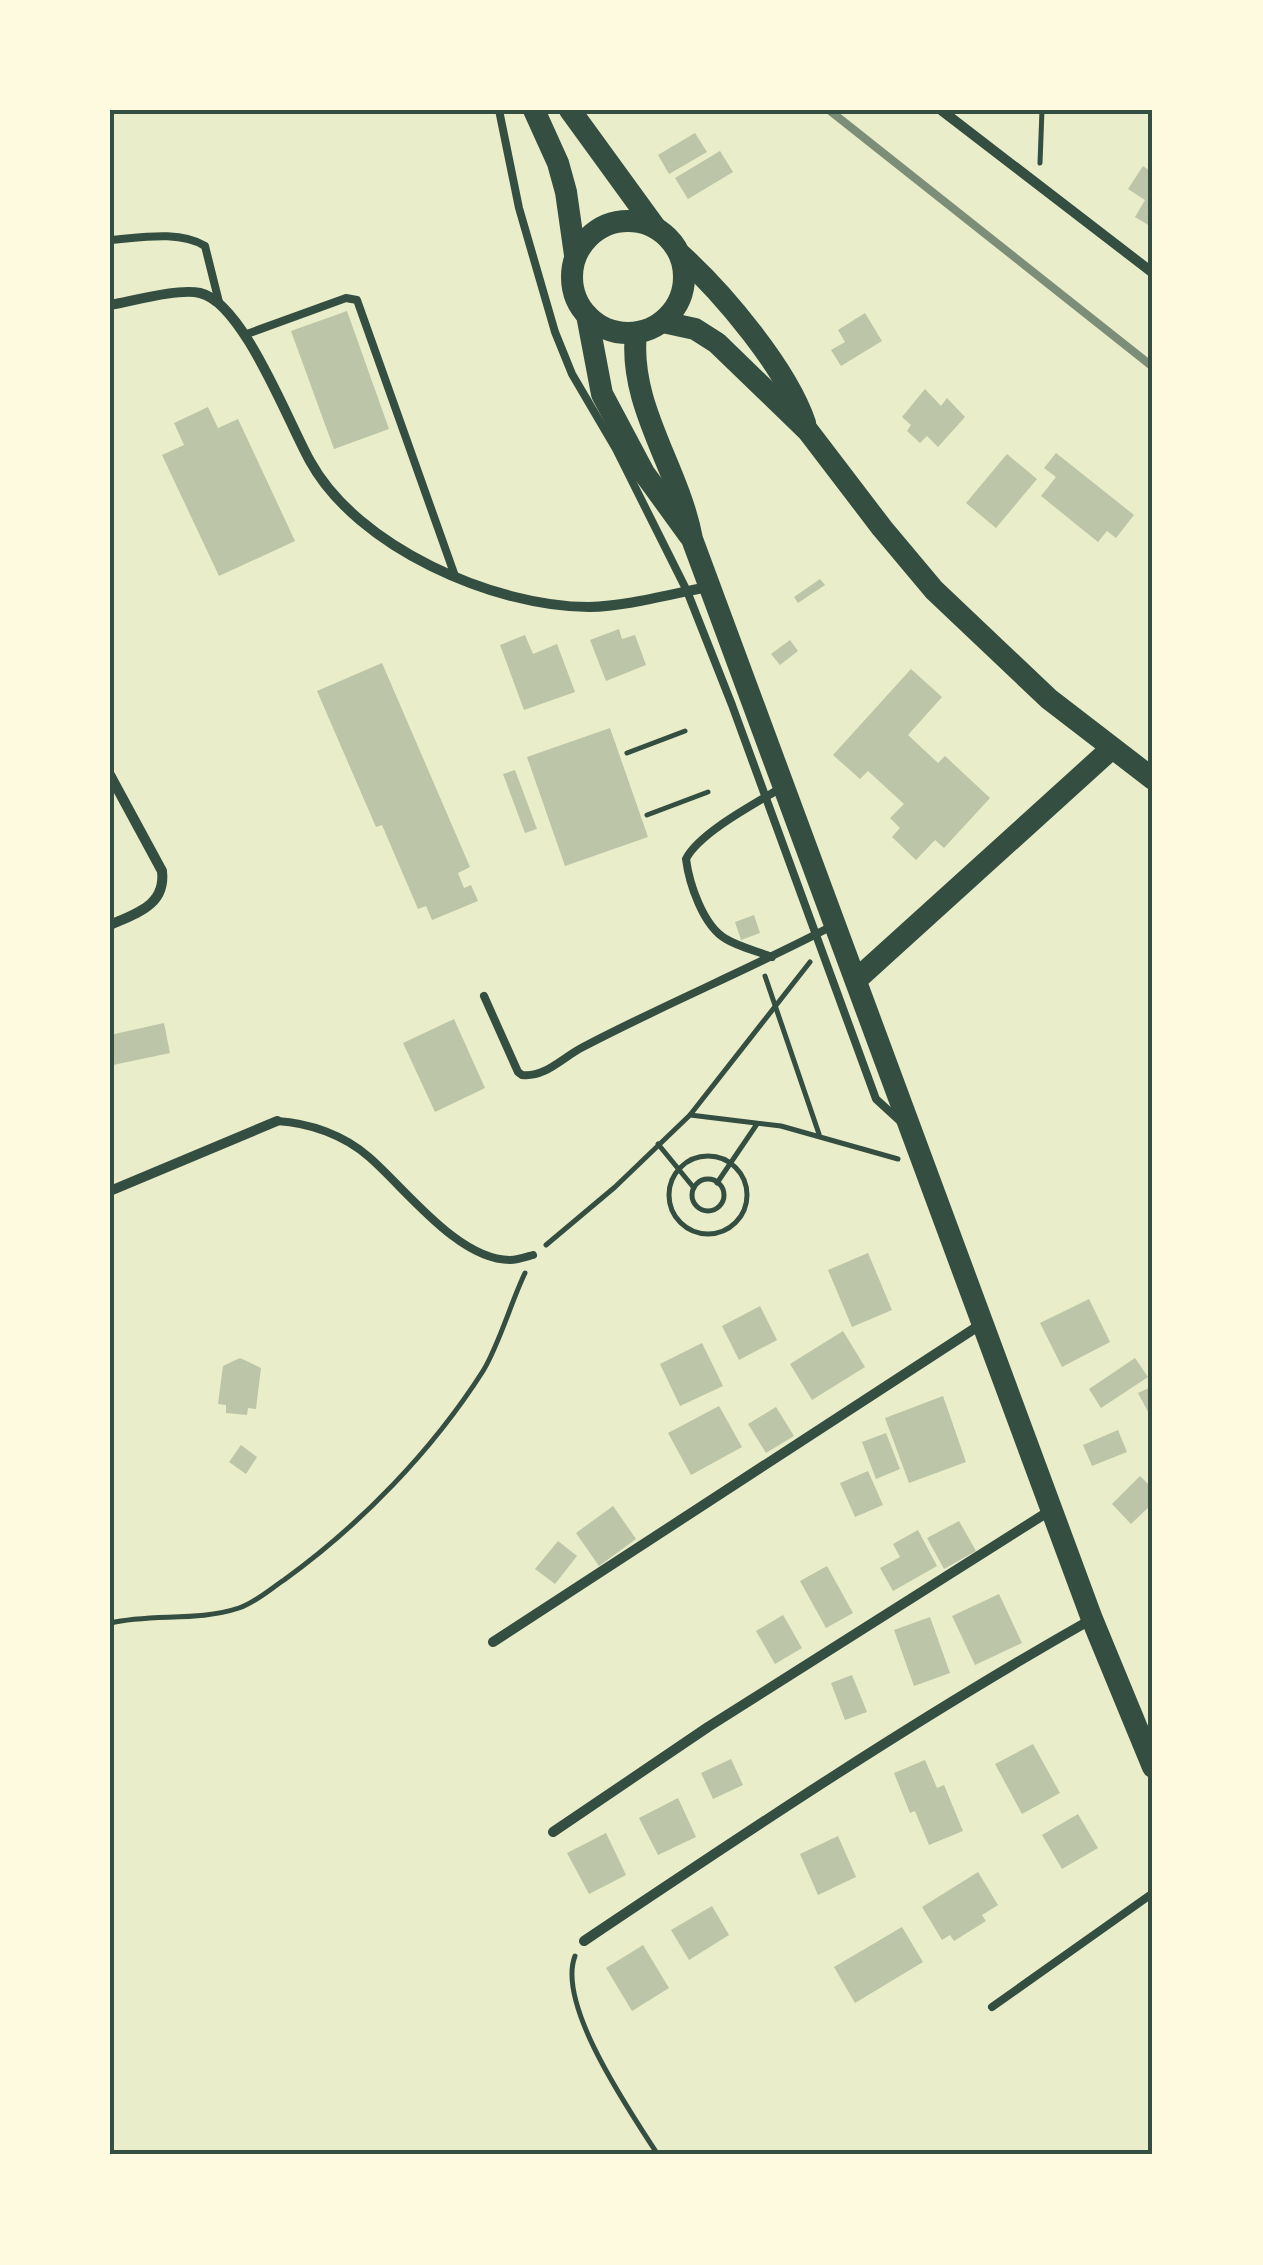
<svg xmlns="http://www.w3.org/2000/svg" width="1263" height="2265" viewBox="0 0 1263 2265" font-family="Commissioner,sans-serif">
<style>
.building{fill:#bcc5a7}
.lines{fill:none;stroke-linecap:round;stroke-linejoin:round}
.path{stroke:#344e41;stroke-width:5}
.service{stroke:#344e41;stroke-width:8}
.minor{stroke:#344e41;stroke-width:10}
.primary{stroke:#344e41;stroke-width:22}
.rail{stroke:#7c8e77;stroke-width:8}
.neatline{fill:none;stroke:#344e41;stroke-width:4}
</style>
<rect width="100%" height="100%" fill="#e9edc9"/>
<!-- building -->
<g class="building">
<polygon points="695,133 707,152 669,174 658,155"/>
<polygon points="720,151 733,172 688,199 675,178"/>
<polygon points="1143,166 1153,173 1153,228 1135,217 1145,200 1128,189"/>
<polygon points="347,311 389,429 334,449 291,331"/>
<polygon points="865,313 882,341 841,366 831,350 845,342 838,330"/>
<polygon points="925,389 941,406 947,398 965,417 938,447 927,436 920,443 907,431 911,425 902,417"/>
<polygon points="208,407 218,428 238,419 295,541 219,576 162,455 184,445 174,423"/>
<polygon points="1056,453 1134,515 1116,538 1107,531 1098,542 1041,496 1056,477 1044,468"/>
<polygon points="1007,454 1037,479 996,528 966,503"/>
<polygon points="820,579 825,585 798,603 794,597"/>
<polygon points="619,629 622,639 635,635 646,665 606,681 590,640"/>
<polygon points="525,635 533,654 557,644 575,692 524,710 500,645"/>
<polygon points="790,640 798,651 780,665 771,654"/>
<polygon points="382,663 470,867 458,873 464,888 471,885 478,901 432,920 426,906 418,909 382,825 376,827 317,691"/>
<polygon points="911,669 942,697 908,735 938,763 945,756 990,798 944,848 935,840 916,860 892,837 900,828 890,818 904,804 868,771 860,779 833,755"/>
<polygon points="610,728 648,837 565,866 527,757"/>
<polygon points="515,770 537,829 525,833 503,774"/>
<polygon points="754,915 760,933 741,940 735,922"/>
<polygon points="454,1019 485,1088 435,1112 403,1043"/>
<polygon points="164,1023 170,1053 113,1065 110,1035"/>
<polygon points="868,1253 892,1310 852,1327 828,1270"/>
<polygon points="1089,1299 1110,1342 1062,1367 1040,1323"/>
<polygon points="760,1306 777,1340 739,1360 722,1326"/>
<polygon points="843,1331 865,1367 812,1400 790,1364"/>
<polygon points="702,1343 723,1386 680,1406 660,1364"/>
<polygon points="240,1358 261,1368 256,1409 248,1408 247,1415 226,1413 226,1405 218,1404 223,1366"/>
<polygon points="1135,1358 1148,1377 1101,1408 1089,1389"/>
<polygon points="1153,1386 1153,1421 1138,1393"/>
<polygon points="943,1396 966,1462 909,1483 885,1418"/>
<polygon points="719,1406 742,1447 691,1475 668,1433"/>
<polygon points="776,1407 794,1436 766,1453 748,1424"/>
<polygon points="1118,1430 1127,1452 1092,1466 1083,1445"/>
<polygon points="886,1433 900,1469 876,1479 862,1442"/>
<polygon points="241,1445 257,1457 246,1474 229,1462"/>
<polygon points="868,1471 883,1505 855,1517 840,1483"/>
<polygon points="1140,1476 1153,1489 1153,1503 1131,1524 1112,1504"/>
<polygon points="613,1506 636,1539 599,1566 576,1533"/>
<polygon points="959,1521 976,1551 944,1569 927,1538"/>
<polygon points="918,1530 937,1566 893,1591 880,1568 900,1557 893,1544"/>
<polygon points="558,1541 577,1556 555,1584 535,1569"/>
<polygon points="827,1566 853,1613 826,1628 800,1581"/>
<polygon points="999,1594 1022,1643 975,1665 952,1616"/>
<polygon points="783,1615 802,1648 775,1664 756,1631"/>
<polygon points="930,1617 950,1673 914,1686 894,1630"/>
<polygon points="852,1675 867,1712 845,1720 831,1683"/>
<polygon points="1033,1744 1060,1793 1022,1814 995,1764"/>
<polygon points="731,1759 743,1785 713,1799 701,1773"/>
<polygon points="925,1760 937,1788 944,1785 963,1831 929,1845 915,1811 910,1813 894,1773"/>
<polygon points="678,1798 696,1837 658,1855 639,1818"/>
<polygon points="1078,1814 1098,1848 1062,1869 1042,1835"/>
<polygon points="606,1833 626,1875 589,1894 567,1853"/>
<polygon points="838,1836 856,1877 818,1895 800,1854"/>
<polygon points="978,1872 998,1905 982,1915 986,1921 954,1941 950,1935 942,1940 922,1907"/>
<polygon points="712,1906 729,1935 689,1960 671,1930"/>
<polygon points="902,1927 923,1962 855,2003 834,1967"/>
<polygon points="643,1945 669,1988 632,2011 606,1968"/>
</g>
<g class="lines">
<!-- path -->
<g class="path">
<polyline points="1040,163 1042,110"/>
<polyline points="627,753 685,731"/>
<polyline points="647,815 708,792"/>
<polyline points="765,976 819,1134"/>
<polyline points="690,1115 781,1126 898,1159"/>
<polyline points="658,1144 694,1188"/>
<circle cx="708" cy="1195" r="39"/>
<circle cx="708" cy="1195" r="16"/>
<polyline points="717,1183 757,1124"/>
<polyline points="546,1245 615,1187 690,1115 810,962"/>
<path d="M110,1623C152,1613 197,1622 239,1608C256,1602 269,1590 284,1580C360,1525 432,1451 483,1371C499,1345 511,1302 525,1273"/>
<path d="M575,1956C556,2005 631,2113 658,2155"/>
</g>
<!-- service -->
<g class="service">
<polyline points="499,110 519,208 555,332 572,374 616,449 687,591 732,705 876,1099 900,1121"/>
<path d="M110,240C139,238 179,230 205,246L219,302"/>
<polyline points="244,335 346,298 357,300 455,576"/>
<path d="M772,957C757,951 739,947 726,939C703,926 689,883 686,859C699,833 756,803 781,788"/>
<path d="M484,996L518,1072L522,1075C545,1078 563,1057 583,1047C665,1004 750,969 832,926"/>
<path d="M277,1121C310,1123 344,1135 369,1157C405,1188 458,1260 510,1260C517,1260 526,1257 533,1255"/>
<polyline points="992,2007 1153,1893"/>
</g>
<!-- minor -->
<g class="minor">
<polyline points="941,110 1153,273"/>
<path d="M110,305C133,301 178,288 200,293C243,302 289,424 310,461C357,547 494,607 589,607C629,606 670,594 708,587"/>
<path d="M110,775L162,871C166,905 137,913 110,925"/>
<polyline points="110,1191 277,1121"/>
<polyline points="493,1642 983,1323"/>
<polyline points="553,1832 708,1727 1051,1510"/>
<path d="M584,1941C751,1829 917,1718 1092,1619"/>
</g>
<!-- primary -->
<g class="primary">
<polyline points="534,110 558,163 566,192 575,255"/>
<polyline points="570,110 655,227"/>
<circle cx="628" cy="277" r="56"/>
<path d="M681,255C723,293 787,369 805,423"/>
<polyline points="587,315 602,394 644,473 689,535"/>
<polyline points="663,322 695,329 717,343 808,431 882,528 934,590 1049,699 1153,779"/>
<path d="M636,333C628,406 679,468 692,539L1092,1619L1153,1767"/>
<polyline points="856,980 1111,749"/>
</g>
<!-- rail -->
<polyline class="rail" points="829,110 1153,367"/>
</g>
<!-- border -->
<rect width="1263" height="2265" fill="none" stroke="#fefae0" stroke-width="225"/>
<rect x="112" y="112" width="1038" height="2040" class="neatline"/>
</svg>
